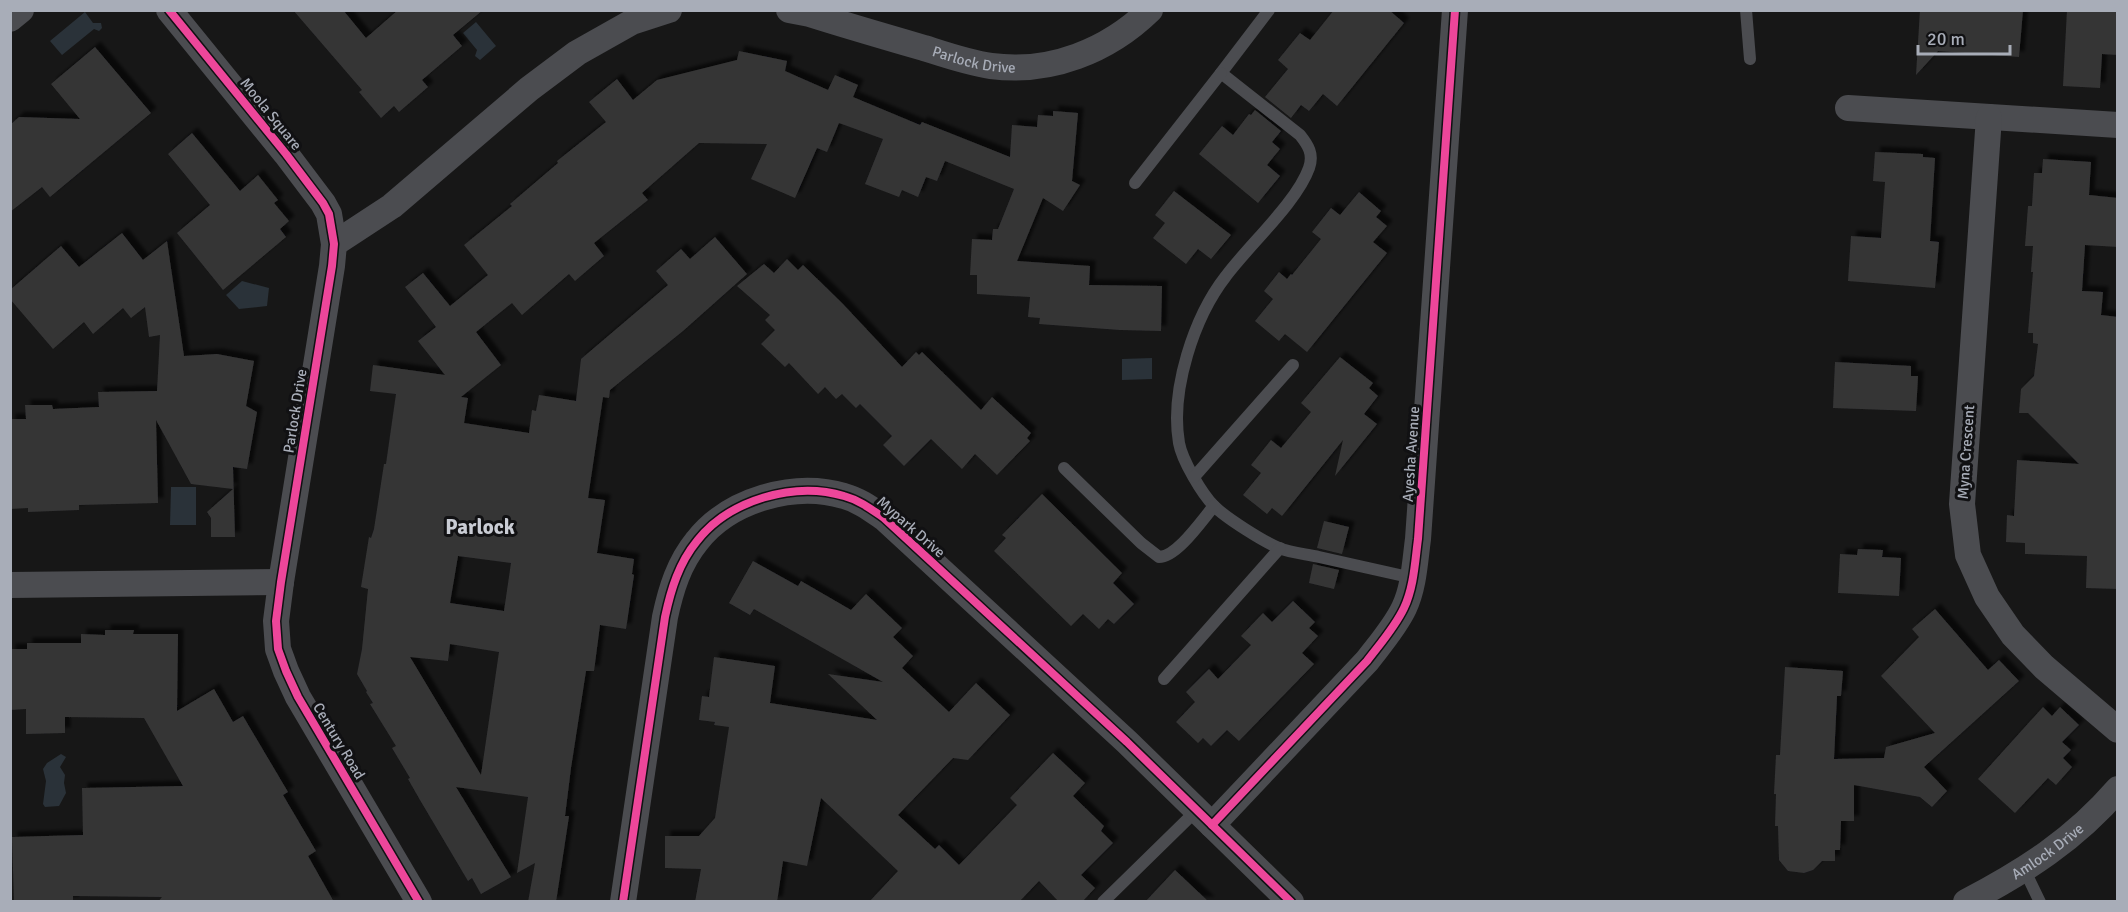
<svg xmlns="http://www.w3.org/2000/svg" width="2128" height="912" viewBox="0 0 2128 912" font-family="Signika,sans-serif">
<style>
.water{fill:#2a3239}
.building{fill:#353536;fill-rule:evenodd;filter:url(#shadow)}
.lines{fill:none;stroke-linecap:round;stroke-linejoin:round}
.service{stroke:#4b4c50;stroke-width:12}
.minor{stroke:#4b4c50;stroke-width:26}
.cycleway-casing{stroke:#111113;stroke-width:11}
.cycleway{stroke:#ed469a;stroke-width:8}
.labels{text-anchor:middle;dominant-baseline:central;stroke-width:6;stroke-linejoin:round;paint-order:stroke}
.street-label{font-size:15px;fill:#a8adb8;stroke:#111113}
.district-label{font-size:21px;font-weight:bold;fill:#c9ccd4;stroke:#111113}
</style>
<defs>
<filter id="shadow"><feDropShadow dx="5.5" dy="-5.5" stdDeviation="1.5" flood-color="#0009"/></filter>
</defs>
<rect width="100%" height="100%" fill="#171717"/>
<!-- water -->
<g class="water">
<polygon points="85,12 93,23 101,23 102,28 99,31 94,29 62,55 50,41"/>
<polygon points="476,22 496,46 480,60 475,56 477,50 463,33"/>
<polygon points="242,281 269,288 267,306 239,309 226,295"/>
<polygon points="1152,358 1152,379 1122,380 1122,359"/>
<polygon points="171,487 196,487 196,525 170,525"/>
<polygon points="61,754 66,757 60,767 65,775 64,783 66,793 59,806 45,807 43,804 46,781 43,769 47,763"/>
</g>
<!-- building -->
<g class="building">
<polygon points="293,10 343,10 366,38 398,10 483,10 453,35 462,46 422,80 428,87 399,112 394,106 381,118 359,92 362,90"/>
<polygon points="1334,10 1389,10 1404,23 1337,106 1323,94 1309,111 1301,105 1291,118 1265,97 1288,69 1278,60 1300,33 1310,40"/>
<polygon points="1920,10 2023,10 2019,57 1938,51 1916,75"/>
<polygon points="2067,10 2118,10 2118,55 2102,54 2100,88 2063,86"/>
<polygon points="95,47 151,113 50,197 42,187 10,212 10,125 19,117 80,119 51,84"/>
<path d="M739,51L787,61L785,71L828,90L835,75L858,85L853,97L920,125L922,122L1010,157L1012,125L1037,127L1038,115L1053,116V111L1078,113L1072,181L1080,185L1063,211L1043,198L1017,261L1090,266L1089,285L1162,286L1161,331L1120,330L1039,324L1040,318L1028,317L1030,297L977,294V275H970L972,239L992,240L993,229H998L1014,189L945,161L937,181L926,177L918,197L902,190L899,197L865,184L883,139L839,123L827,152L817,148L795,198L751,179L767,144L699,143L642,193L648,200L594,243L604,256L575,281L569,274L522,315L512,303L476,332L501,365L461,397L468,398L464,423L529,433L532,410L536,411L539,395L576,401L581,359L668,285L656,271L681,249L690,259L715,237L747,274L683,331L610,390L609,398L603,397L588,498L605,500L597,553L634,559L632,574L634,575L626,629L600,625L594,671H586L571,768L565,816H569L556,902H528L535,863L517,873L528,797L456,787L511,877L481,894L472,878L468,881L420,800L408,779L410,778L392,748L396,746L370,704L373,703L366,692L367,691L357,674L362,649L368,589L361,587L369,537L371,538L374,529L384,464H386L396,394L370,391L373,365L445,375L418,341L436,327L405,287L423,273L450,306L488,275L464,245L512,206L510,204L558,163L557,161L606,122L589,102L617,79L633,100L657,80L737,60ZM458,556L511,563L504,611L450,603ZM450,644L499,652L481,775L410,657L448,661Z"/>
<polygon points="1255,110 1281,131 1272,142 1280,149 1267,165 1280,176 1258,203 1199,154 1222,126 1233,135 1249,114 1251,115"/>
<polygon points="192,133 240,191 258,175 278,200 274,203 289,221 280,229 286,237 223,290 177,233 210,205 168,154"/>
<polygon points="1875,152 1923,154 1923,157 1935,158 1930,241 1939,242 1935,288 1848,281 1851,236 1881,238 1885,182 1873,181"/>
<polygon points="2043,159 2091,162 2089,195 2118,198 2118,247 2085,245 2082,291 2103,292 2101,315 2118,317 2118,589 2086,588 2087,556 2025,554 2025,543 2006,542 2007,515 2014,516 2017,460 2079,464 2028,413 2019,413 2021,389 2034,376 2038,344 2033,343 2033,333 2028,333 2033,272 2031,272 2033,246 2025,246 2028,206 2032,206 2034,173 2042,173"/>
<polygon points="1174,191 1231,235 1211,259 1198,249 1186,264 1153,238 1165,223 1155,215"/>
<polygon points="1359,192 1381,211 1376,217 1387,226 1373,242 1387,253 1307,352 1285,334 1279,341 1255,321 1273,299 1264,291 1279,272 1287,279 1291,274 1292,275 1321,239 1312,232 1331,208 1340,215"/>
<polygon points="122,233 143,260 167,241 184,356 217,354 254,361 246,406 257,412 247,469 233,467 235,537 211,537 211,518 207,512 233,489 191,484 156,420 158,503 79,505 79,510 28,512 28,508 10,509 10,419 26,419 25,405 52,405 53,409 99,407 98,392 157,391 160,335 149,337 145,307 131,318 123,308 93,334 84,322 53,349 10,299 10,290 61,246 79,267"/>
<polygon points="787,259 798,270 803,265 842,303 902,367 916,352 919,355 922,352 981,410 992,397 1031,433 1027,438 1030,441 997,475 975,454 962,469 931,439 904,466 883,445 892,436 860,404 856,408 842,394 836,399 825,387 818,394 789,363 785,367 761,344 775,330 765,320 770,315 737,286 764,264 774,273"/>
<polygon points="1340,357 1373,383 1369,388 1378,396 1364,414 1377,424 1335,476 1343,440 1282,516 1272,508 1267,514 1243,495 1261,473 1251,465 1271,440 1281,448 1311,412 1301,403"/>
<polygon points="1835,362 1911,366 1911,376 1918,376 1916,411 1833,408"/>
<polygon points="1042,494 1122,573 1113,583 1134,604 1114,624 1108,619 1099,629 1083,614 1071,626 994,551 1006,538 1002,535"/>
<polygon points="1324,521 1349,527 1342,554 1317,548"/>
<polygon points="1858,549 1883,550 1882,557 1901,558 1899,596 1838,593 1840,554 1857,555"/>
<polygon points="753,561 798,586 801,581 851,610 866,594 902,628 893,637 913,656 902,668 949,712 976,683 1010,715 968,760 953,758 898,815 935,849 939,845 959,865 1017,805 1010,798 1053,753 1085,783 1073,796 1104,826 1101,831 1113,843 1081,875 1095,888 1082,902 1059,902 1039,881 1019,902 869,902 898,871 821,798 807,866 783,861 777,902 695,902 701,869 665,868 665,836 699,836 715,818 729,727 714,725 715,722 699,720 702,696 709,697 714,657 775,666 770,703 877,720 828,674 883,682 754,609 750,615 729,603"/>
<polygon points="1313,564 1339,570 1334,589 1309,583"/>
<polygon points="1293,601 1315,622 1309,628 1318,636 1302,653 1314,664 1239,741 1227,730 1211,746 1203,738 1198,743 1176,722 1195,702 1186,692 1209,669 1218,679 1251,645 1241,636 1263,613 1272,622"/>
<polygon points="1935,609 1988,670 1999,660 2019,681 1924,767 1947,791 1932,807 1920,797 1854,785 1854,821 1841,821 1840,850 1835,850 1835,861 1822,861 1813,870 1804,873 1788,871 1779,860 1778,826 1775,826 1776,794 1774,794 1776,755 1780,755 1785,667 1843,671 1841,696 1837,696 1834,759 1884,758 1886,747 1935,733 1881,676 1919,637 1912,629"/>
<polygon points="105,630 134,630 133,634 178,634 177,711 214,689 233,722 243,716 288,792 283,795 316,851 308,856 334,902 158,902 162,897 73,896 73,902 14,902 12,837 83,835 82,788 183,786 144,718 65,717 65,733 26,734 26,709 10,710 10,649 27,649 27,643 81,643 81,634 105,635"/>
<polygon points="2043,707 2052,716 2060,707 2079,725 2062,742 2071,750 2063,758 2072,767 2056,785 2048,778 2015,813 1978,779"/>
<polygon points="1175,870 1209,902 1145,902"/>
</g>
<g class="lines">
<!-- service -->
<g class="service">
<path d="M1269,10L1221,73L1300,135C1308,145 1314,154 1309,168C1297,202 1249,245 1226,276C1194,317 1170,390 1179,443C1182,460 1202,494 1214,506C1226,518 1264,542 1279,548C1291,553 1306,554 1319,557C1350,564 1382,571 1413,578"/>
<polyline points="1746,10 1750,59"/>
<polyline points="1135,183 1221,73"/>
<path d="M1064,468L1141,543L1159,557C1177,557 1202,520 1214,506"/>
<polyline points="1194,477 1293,365"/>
<polyline points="1164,679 1280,548"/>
<polyline points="2024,869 2040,902"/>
<polyline points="1103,902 1197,810"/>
</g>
<!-- minor -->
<g class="minor">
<polyline points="169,10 286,154 323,203 329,214 334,244 332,266 281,582 276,621 278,649 286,671 298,697 419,902"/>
<path id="s1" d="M789,10L810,14C848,26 886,37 924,48C946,55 969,63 991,66C1050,74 1108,51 1150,10"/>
<polyline points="10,19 21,10"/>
<polyline points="1848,108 2118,125"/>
<polyline points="1989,117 1962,504 1968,555 1987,597 2013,635 2044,667 2118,730"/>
<polyline points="334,244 392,206 529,89 577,53 632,22 669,10"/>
<polyline points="10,585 281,582"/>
<path d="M1212,825L1367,661C1380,644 1395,627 1404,608C1414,587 1415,561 1418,539L1455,10"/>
<path d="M623,902L665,617C671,589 679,563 697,541C729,500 794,481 844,496C859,500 871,509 884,518L1127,742L1291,902"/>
<path id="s2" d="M1966,902C2025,871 2074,840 2118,789"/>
</g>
<!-- cycleway casing -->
<g class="cycleway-casing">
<g id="cycleway">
<polyline points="169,10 286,154 323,203 329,214 334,244 332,266 281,582 276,621 278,649 286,671 298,697 419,902"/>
<path d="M1212,825L1367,661C1380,644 1395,627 1404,608C1414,587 1415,561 1418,539L1455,10"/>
<path d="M623,902L665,617C671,589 679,563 697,541C729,500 794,481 844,496C859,500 871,509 884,518L1127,742L1291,902"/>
</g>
</g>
<!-- cycleway -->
<use href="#cycleway" class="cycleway"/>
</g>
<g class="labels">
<!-- street labels -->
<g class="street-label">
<text stroke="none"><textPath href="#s1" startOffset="192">Parlock Drive</textPath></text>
<text transform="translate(271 114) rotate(51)">Moola Square</text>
<text transform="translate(295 411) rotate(-81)">Parlock Drive</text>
<text transform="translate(1966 452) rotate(-86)">Myna Crescent</text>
<text transform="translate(1411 454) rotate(-86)">Ayesha Avenue</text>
<text transform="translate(911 527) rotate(41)">Mypark Drive</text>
<text transform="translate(339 741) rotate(59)">Century Road</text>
<text stroke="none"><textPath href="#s2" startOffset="96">Amlock Drive</textPath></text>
</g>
<!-- district labels -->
<g class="district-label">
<text x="480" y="527">Parlock</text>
</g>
</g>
<!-- border -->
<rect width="2128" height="912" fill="none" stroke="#a8adb8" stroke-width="24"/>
<!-- scale -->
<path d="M1918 45v9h92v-9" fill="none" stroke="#a8adb8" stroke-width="3"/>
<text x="1927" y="45" font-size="18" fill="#a8adb8" stroke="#111113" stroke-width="4.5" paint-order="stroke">20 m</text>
</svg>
